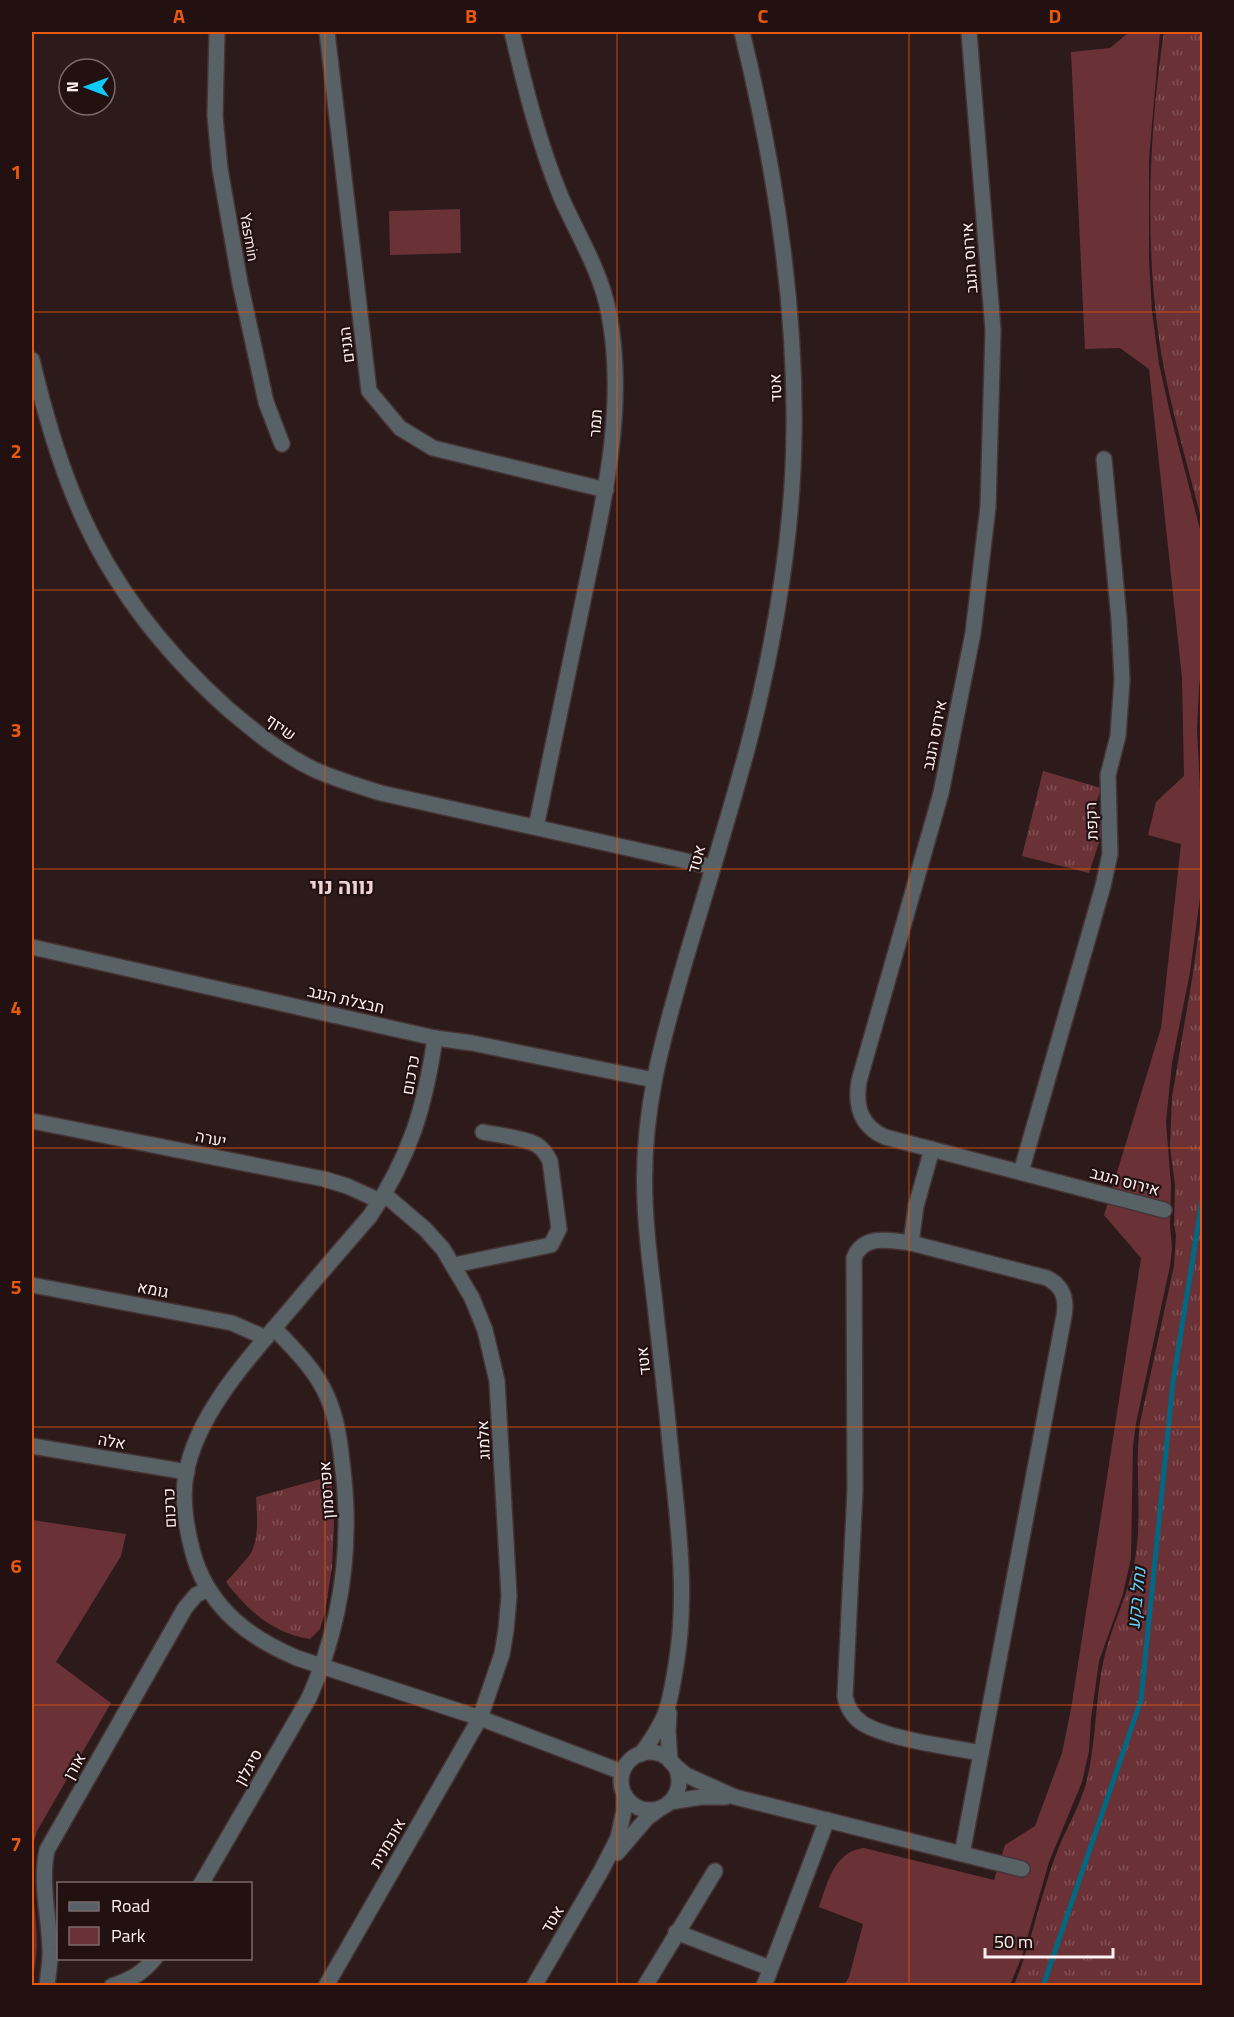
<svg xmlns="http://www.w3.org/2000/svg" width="1234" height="2017" viewBox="0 0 1234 2017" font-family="'Titillium Web',Heebo,sans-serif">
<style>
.grass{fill:url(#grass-tufts)}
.park{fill:#6a3237}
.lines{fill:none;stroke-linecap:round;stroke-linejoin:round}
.stream{stroke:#006883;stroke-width:5}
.minor-casing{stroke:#463435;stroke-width:18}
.minor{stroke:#586266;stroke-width:15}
.grid{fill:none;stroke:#e8590c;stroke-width:1.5;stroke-opacity:0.55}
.labels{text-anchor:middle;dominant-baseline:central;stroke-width:4.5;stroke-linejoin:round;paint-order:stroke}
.street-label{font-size:16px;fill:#fff0f1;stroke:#231112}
.water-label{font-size:18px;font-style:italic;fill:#62d2f8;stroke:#231112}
.district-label{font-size:22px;font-weight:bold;fill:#f0d4d5;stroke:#231112}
.neatline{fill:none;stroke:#e8590c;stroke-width:2}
.grid-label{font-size:20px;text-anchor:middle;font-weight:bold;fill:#e8590c}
</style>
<defs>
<pattern id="grass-tufts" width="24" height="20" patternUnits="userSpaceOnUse" patternTransform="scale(1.5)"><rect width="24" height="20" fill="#6a3237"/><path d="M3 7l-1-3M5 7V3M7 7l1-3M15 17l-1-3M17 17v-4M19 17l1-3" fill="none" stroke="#805054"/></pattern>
</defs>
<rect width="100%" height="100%" fill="#2d1a1b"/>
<!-- grass -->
<g class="grass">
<path d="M1164,32H1202V522C1189,470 1173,417 1163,363C1144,259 1148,136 1164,32Z"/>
<polygon points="1043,771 1101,788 1091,820 1104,827 1089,873 1022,856"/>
<path d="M1202,908V1985H1014C1031,1945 1039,1901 1054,1860C1063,1833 1080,1808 1087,1780C1096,1742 1095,1702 1103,1663C1110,1628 1128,1597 1135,1559C1143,1515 1134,1468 1140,1423L1174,1266L1176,1235L1174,1224L1175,1185L1170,1147L1172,1097L1193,973Z"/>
<path d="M331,1476L334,1522L332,1567L325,1612L320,1629L310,1639C274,1634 247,1610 226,1582C233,1574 241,1566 248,1557C260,1543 257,1515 256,1497Z"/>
</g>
<!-- park -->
<g class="park">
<path d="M1129,32H1160L1149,159V260L1152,312L1159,364L1170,413L1202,537V663L1199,687L1197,730L1202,828L1201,890L1190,972L1172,1063L1166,1122L1171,1185L1170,1224L1172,1249L1170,1266L1136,1423L1133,1446L1131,1558L1123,1594L1099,1661L1091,1719L1089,1751L1082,1782L1049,1862L1022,1956L1010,1985H844L849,1977L863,1924L819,1907C827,1884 834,1851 864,1848L994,1880L1005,1845L1035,1826L1062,1753L1071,1709L1141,1258L1104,1215L1161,1028L1181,844L1148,835L1156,802L1184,776L1182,678L1149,369L1120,348L1085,349L1071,52L1110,48Z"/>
<polygon points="460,209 461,253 390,255 389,211"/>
<path d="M32,1520L126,1534L121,1556L56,1662L111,1703L37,1831C35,1838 32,1846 32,1854C29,1898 44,1934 32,1980Z"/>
</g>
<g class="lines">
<!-- stream -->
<polyline class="stream" points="1043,1986 1141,1700 1173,1382 1202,1201"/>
<!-- minor casing -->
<g class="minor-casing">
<g id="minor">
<polyline points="217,32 215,116 220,169 240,283 266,402 282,444"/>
<polyline points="327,32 369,391 400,428 433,448 606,490"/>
<path d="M512,32C525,87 539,144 561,197C578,236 601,271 609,314C627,408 603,504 584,596C568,673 552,750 536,827"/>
<path d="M969,32L993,330L988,507L973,633L941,793L859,1081C855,1106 860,1126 885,1137L1164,1210"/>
<path d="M32,360C43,406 55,450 73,494C106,578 161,649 228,709C254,731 282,754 313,769C335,779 358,786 381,793L713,867"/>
<polyline points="32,947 435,1038 472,1043 654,1080"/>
<path d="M435,1038C425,1107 410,1157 370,1216C344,1246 318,1276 293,1306C253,1353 197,1412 186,1474C181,1502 187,1533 195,1560C212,1610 250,1638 297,1658L480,1718L622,1772"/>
<polyline points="32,1121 324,1179 347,1186 380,1201"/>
<path d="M932,1149L916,1206L911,1243C890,1240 863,1234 854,1258L855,1490L845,1696C847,1708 852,1716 862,1723C887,1739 950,1747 981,1753"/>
<polyline points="1021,1172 1103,886 1110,854 1108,775 1118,736 1122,680 1119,619 1104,459"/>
<path d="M911,1243L1047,1278C1063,1286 1067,1299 1064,1316L962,1854"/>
<path d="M454,1265L551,1245L559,1229L550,1161C547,1155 543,1149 537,1145C525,1138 498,1135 483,1132"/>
<polyline points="32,1285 232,1323 266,1338"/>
<polyline points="32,1446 187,1472"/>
<polyline points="669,1713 668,1731 670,1761"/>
<circle cx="650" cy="1781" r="29"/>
<path d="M641,1754C650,1742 658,1730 664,1717C671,1700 673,1682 676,1665C688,1595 678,1524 671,1454C667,1410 662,1366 657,1323C653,1282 646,1241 645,1200C641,1113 662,1040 686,958C707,887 729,817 748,746C774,645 793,538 794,433C796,298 774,163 742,32"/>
<polyline points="673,1764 686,1775 735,1797 1022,1869"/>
<polyline points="670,1802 701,1797 726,1797"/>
<polyline points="617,1853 647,1818 661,1808"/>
<path d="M201,1884L309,1698C342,1623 353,1544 342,1462C340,1441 336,1416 327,1396C315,1369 294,1349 274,1328"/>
<polyline points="676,1932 770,1968"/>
<path d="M47,1986C48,1973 51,1960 50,1948C49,1916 40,1883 47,1850L185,1608L196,1595L208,1589"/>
<path d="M112,1986C130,1980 143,1973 155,1958"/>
<polyline points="326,1986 480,1718 502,1654 506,1630 509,1596 497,1381 485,1330 472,1298 443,1249 425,1229 384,1194"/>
<polyline points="534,1986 601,1871 618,1838 624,1810 624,1795"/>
<polyline points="645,1986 715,1871"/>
<polyline points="764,1986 827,1820"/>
</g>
</g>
<!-- minor -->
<use href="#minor" class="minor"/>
</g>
<!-- grid -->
<path class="grid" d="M325,32V1986M617,32V1986M909,32V1986M32,312H1202M32,590H1202M32,869H1202M32,1148H1202M32,1427H1202M32,1705H1202"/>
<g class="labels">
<!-- street labels -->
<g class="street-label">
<text transform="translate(250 237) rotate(80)">Yasmin</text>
<text transform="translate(969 258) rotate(-94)">אירוס הנגב</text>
<text transform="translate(346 345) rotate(-97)">הגנים</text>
<text transform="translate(775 388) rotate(-92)">אטד</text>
<text transform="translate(595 423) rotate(-86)">תמר</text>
<text transform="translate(281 727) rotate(35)">שיזף</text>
<text transform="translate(934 735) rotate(-79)">אירוס הנגב</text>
<text transform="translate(1091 821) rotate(-92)">רקפת</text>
<text transform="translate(696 859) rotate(-74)">אטד</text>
<text transform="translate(346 999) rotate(13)">חבצלת הנגב</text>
<text transform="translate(410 1075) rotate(-80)">כרכום</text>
<text transform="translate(211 1138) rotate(11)">יערה</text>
<text transform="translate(1125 1181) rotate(15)">אירוס הנגב</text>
<text transform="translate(153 1289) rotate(11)">גומא</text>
<text transform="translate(643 1361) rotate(-96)">אטד</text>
<text transform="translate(483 1440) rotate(-93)">אלמוג</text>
<text transform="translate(112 1441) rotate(10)">אלה</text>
<text transform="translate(326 1490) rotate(-94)">אפרסמון</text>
<text transform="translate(169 1508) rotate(-93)">כרכום</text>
<text transform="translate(74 1766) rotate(-60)">אורן</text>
<text transform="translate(248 1767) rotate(-60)">סיגלון</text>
<text transform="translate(387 1843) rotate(-60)">אוכמנית</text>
<text transform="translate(552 1919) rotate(-59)">אטד</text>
</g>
<!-- water labels -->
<g class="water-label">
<text transform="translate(1136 1598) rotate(-84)">נחל בקע</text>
</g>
<!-- district labels -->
<g class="district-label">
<text x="342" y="886">נווה נוי</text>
</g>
</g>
<!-- border -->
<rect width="1234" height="2017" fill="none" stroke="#231112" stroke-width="66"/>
<!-- legend -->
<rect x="57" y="1882" width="195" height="78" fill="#231112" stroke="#7b6a6b" stroke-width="1.5"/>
<rect x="69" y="1902" width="30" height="9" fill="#586266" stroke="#7b6a6b" stroke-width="1.5"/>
<text x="111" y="1912" font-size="18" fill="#fff0f1">Road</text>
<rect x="69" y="1927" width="30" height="18" fill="#6a3237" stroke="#7b6a6b" stroke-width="1.5"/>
<text x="111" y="1942" font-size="18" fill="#fff0f1">Park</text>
<!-- north arrow -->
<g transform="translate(87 87) rotate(270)"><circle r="28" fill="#231112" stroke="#7b6a6b" stroke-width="1.5"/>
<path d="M0-4.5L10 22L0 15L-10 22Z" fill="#0ecafa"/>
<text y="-9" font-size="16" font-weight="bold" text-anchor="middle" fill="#fff0f1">N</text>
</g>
<!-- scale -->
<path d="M985 1948v9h128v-9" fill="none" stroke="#fff0f1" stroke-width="3"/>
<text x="994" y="1948" font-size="18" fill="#fff0f1" stroke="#231112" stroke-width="4.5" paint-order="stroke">50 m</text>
<rect x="33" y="33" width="1168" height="1951" class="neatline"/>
<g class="grid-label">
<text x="179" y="23">A</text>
<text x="471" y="23">B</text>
<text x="763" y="23">C</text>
<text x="1055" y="23">D</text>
<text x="16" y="179">1</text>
<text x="16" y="458">2</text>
<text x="16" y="737">3</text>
<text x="16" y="1015">4</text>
<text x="16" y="1294">5</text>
<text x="16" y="1573">6</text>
<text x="16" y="1851">7</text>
</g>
</svg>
